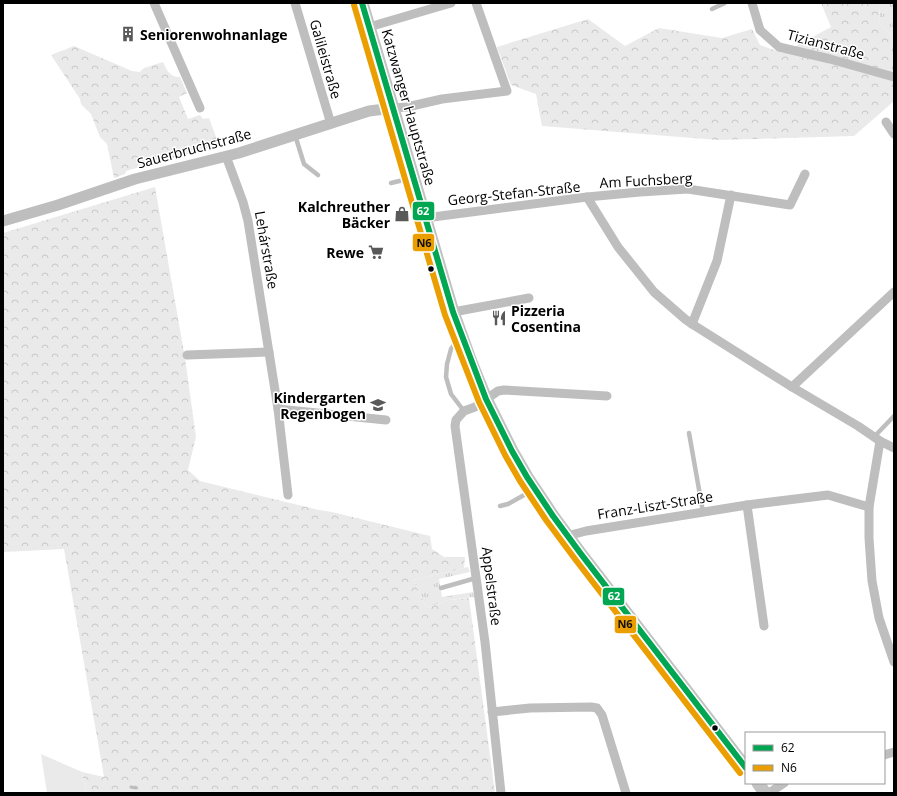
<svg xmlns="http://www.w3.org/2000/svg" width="897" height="796" viewBox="0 0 897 796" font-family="'Open Sans',sans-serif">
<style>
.grass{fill:url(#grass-tufts)}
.forest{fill:url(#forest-crowns)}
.garden{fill:#eaeaea}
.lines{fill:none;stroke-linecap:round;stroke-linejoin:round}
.stream{stroke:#bcbcbc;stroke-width:3}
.service{stroke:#bebebe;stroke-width:4.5}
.minor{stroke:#bebebe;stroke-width:9}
.tertiary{stroke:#bebebe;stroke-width:11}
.secondary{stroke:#c2c2c2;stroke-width:13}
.bus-1-casing{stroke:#fff;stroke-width:9}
.bus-2-casing{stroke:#fff;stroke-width:9}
.bus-1{stroke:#00a651;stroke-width:6}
.bus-2{stroke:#eb9e00;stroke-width:6}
.bus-dot{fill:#000;stroke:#fff;stroke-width:1.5}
.labels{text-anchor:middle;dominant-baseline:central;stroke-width:3;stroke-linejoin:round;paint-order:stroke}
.poi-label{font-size:14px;font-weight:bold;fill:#000;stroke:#fff;text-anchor:end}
.street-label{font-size:14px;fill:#000;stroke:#fff}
.line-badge{stroke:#fff;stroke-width:1.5}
.badge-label{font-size:11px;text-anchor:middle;font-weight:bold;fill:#fff}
.pale-badge-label{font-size:11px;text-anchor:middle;font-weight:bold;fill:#111}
</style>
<defs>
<pattern id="grass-tufts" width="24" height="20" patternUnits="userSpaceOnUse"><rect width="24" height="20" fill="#eaeaea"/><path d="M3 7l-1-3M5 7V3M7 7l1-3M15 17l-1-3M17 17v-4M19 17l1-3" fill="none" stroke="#c7c7c7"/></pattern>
<pattern id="forest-crowns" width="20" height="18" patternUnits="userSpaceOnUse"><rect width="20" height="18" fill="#eaeaea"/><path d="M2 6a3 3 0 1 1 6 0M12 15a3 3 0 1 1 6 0" fill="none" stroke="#c7c7c7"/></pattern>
</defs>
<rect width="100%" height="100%" fill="#fff"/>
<!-- grass -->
<g class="grass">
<polygon points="879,3 894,3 894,37 880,25"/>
<polygon points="468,567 470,572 439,579 442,597 473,592 474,597 448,600 427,608 413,580"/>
</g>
<!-- forest -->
<g class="forest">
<polygon points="821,3 879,3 880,25 894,37 894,101 854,136 718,140 542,126 536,94 511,85 497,47 588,19 625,46 659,28 722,38 752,29 760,45 783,53 831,27"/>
<path d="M74,46L132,71L140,72L144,68L163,62C167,70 169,77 180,77L187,93L179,97L188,119L200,115L203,119L209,118L219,145L126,171L125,174L114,178L107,144L100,137L91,114L81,104L80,99L51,55Z"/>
<polygon points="155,187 185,358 196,437 188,470 200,481 319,510 332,512 430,536 432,549 444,557 465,557 464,568 413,580 427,608 448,600 469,598 495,793 86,793 82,772 104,777 64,549 3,552 3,233"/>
</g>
<!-- garden -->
<polygon class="garden" points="41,754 82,772 86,793 47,793"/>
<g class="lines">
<!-- stream -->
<polyline class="stream" points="131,787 136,788"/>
<!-- service -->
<g class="service">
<polyline points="712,9 725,3"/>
<polyline points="295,135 304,164 318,175"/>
<polyline points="391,183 412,178"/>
<polyline points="460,336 451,349 447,364 446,377 451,394 464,411"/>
<polyline points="689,433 703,512"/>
<polyline points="874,437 894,416"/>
<polyline points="500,506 508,504 533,490"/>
<polyline points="441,588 476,578"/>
</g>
<!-- minor -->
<g class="minor">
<polyline points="154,3 200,108"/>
<polyline points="295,3 331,124"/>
<polyline points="752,3 760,30 779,47 830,59 894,77"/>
<polyline points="369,27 451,3"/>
<polyline points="393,108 407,107 442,99 507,91 476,3"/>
<polyline points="886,122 894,134"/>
<polyline points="226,156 243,202 248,221 278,409 288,495"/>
<polyline points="587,197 640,192 688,189 790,205 805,174"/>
<polyline points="425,218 587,197 618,247 654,292 685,319 692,324 792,387 858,426 880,441 894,448"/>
<polyline points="453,312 529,298"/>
<polyline points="692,324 717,261 731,195"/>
<polyline points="187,355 269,352"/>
<polyline points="792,387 894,292"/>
<polyline points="278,409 386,420"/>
<polyline points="880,441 869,507 869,538 872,581 879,618 894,662"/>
<polyline points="747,505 764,626"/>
<polyline points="567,536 586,531 747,505 828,495 869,507"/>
<polyline points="492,712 530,708 591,707 597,708 602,715 626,793"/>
<polyline points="884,755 894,752"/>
<polyline points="501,793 485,642 455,426 456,420 464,411 475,407 498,391 504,390 607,396"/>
<polyline points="769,793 784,783"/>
</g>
<!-- tertiary -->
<polyline class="tertiary" points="3,221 58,205 135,179 239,153 369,111 393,108"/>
<!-- secondary -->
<g class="secondary">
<polyline points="362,3 453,312 471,362 486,399 512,451 527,477 553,516 581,554 746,768"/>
<polyline points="758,783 765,793"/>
</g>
<!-- bus-1 casing -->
<g class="bus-1-casing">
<polyline id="bus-1" points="362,3 453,312 486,399 512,451 527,477 553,516 581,554 746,768"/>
</g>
<!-- bus-2 casing -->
<g class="bus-2-casing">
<polyline id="bus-2" points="354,5 445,315 479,402 505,455 520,481 546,520 575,559 740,773"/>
</g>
<!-- bus-1 -->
<use href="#bus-1" class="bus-1"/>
<!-- bus-2 -->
<use href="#bus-2" class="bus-2"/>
</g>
<!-- icons -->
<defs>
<g id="building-bare" transform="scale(1.2)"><path d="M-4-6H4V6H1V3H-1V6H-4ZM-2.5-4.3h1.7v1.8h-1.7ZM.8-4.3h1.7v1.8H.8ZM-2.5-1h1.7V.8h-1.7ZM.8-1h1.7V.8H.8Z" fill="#595959" stroke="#fff" stroke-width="2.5" paint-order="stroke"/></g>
<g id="shop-bare" transform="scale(1.2)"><path d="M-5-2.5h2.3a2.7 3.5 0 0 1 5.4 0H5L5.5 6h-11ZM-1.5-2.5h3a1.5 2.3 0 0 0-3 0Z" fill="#595959" stroke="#fff" stroke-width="2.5" paint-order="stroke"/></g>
<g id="supermarket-bare" transform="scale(1.2)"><path d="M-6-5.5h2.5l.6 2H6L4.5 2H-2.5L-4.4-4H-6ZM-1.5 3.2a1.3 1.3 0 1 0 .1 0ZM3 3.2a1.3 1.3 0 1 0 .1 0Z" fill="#595959" stroke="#fff" stroke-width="2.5" paint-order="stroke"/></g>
<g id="restaurant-bare" transform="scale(1.2)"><path d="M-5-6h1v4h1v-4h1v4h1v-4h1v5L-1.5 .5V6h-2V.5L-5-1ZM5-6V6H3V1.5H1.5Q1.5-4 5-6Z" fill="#595959" stroke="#fff" stroke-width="2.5" paint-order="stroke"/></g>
<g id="school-bare" transform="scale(1.2)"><path d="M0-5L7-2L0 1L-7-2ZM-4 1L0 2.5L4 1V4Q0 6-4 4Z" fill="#595959" stroke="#fff" stroke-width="2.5" paint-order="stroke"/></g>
</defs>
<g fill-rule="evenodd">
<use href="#building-bare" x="128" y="34"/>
<use href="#shop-bare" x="402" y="214"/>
<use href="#supermarket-bare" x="376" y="252"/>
<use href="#restaurant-bare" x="499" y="318"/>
<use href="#school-bare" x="378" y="405"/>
</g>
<!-- markers -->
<g class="bus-dot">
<circle cx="431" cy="269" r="3.5"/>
<circle cx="715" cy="728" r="3.5"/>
</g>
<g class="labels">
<!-- poi labels -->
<g class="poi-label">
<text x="140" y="34" text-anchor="start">Seniorenwohnanlage</text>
<text x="390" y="206">Kalchreuther<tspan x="390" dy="16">Bäcker</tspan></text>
<text x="364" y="252">Rewe</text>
<text x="511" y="310" text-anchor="start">Pizzeria<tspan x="511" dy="16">Cosentina</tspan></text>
<text x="366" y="397">Kindergarten<tspan x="366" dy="16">Regenbogen</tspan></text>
</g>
<!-- street labels -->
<g class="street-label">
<text transform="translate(826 44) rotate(15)">Tizianstraße</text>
<text transform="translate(326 59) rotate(74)">Galileistraße</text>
<text transform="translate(409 107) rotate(74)">Katzwanger Hauptstraße</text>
<text transform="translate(194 148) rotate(-15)">Sauerbruchstraße</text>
<text transform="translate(646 180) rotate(-3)">Am Fuchsberg</text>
<text transform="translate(514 193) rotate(-6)">Georg-Stefan-Straße</text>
<text transform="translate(267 250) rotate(80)">Lehárstraße</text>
<text transform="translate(655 505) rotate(-9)">Franz-Liszt-Straße</text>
<text transform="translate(492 586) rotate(83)">Appelstraße</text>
</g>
</g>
<g class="line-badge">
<rect x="412" y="201" width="23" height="20" rx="4" fill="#00a651"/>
<rect x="412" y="233" width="23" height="19" rx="4" fill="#eb9e00"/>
<rect x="602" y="587" width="23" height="19" rx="4" fill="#00a651"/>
<rect x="614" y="615" width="23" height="19" rx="4" fill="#eb9e00"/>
</g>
<g class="badge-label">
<text x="423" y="215">62</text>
<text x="614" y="600">62</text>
</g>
<g class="pale-badge-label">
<text x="424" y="247">N6</text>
<text x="625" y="628">N6</text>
</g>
<!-- border -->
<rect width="897" height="796" fill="none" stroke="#000000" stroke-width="8"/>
<!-- legend -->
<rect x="745" y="732" width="140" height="52" fill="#ffffff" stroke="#999999"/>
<rect x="753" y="745" width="20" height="6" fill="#00a651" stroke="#999999"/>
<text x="781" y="752" font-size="12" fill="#000000">62</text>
<rect x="753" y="765" width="20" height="6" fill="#eb9e00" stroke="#999999"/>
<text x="781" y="772" font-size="12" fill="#000000">N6</text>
</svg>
